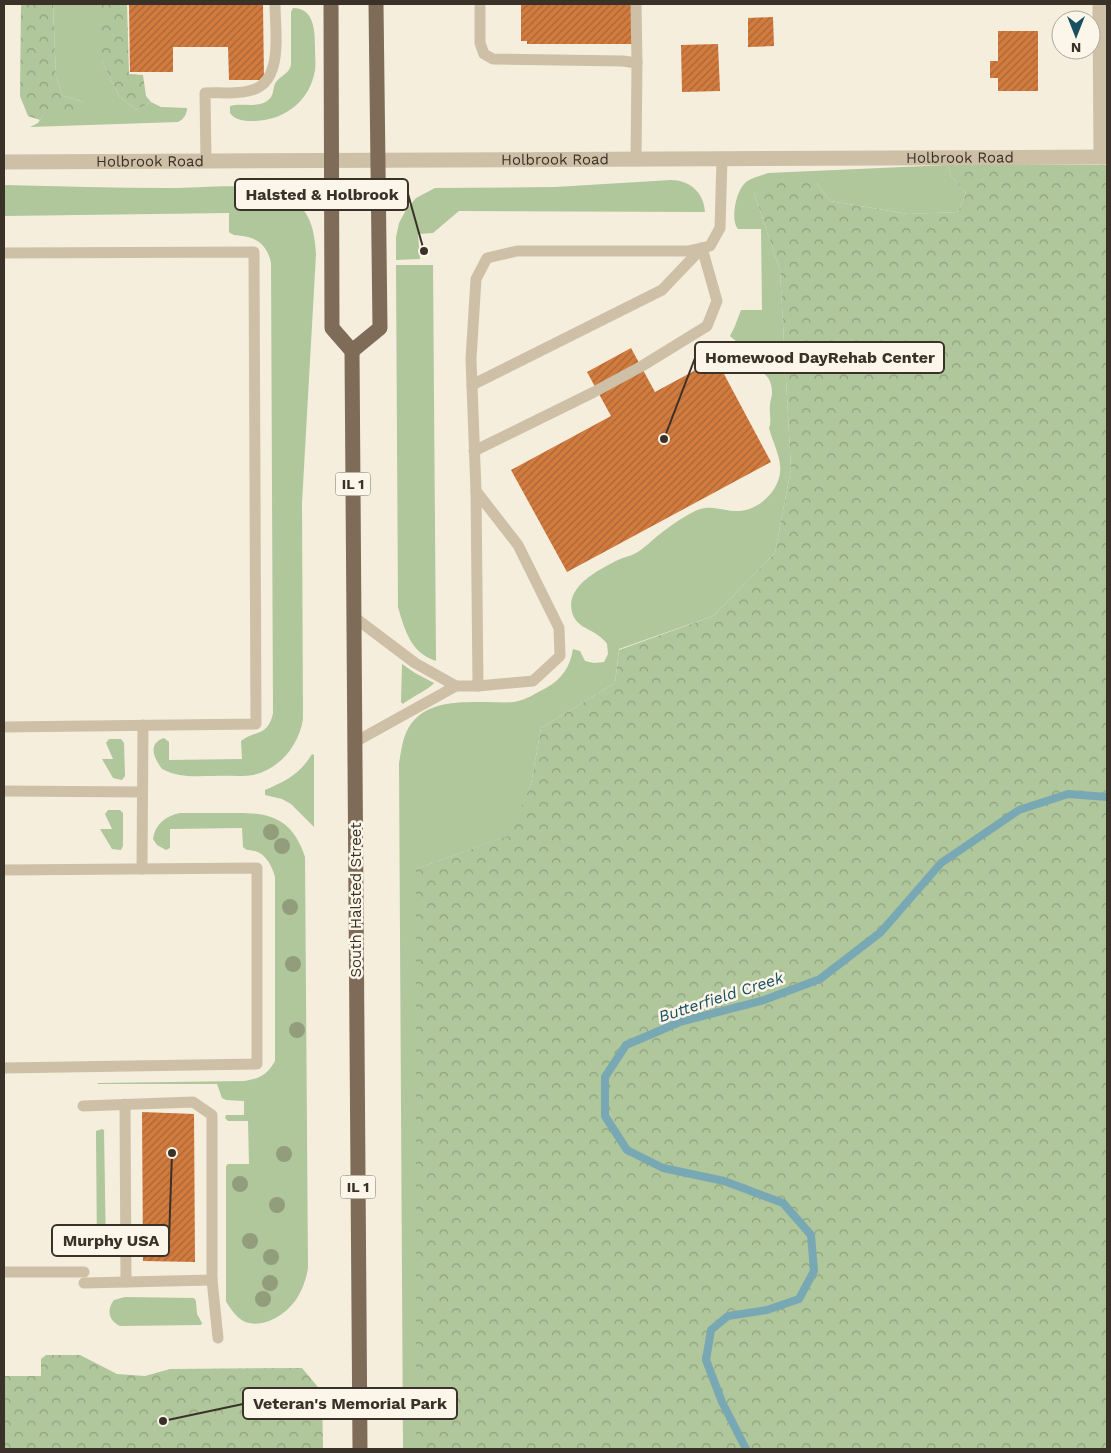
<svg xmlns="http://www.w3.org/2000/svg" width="1111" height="1453" viewBox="0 0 1111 1453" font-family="'Work Sans',sans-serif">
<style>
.grass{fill:#b0c69b}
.forest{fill:url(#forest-crowns)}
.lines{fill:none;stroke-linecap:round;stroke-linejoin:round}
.stream{stroke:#79a8b5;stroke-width:8}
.building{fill:url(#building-hatch)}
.lane{stroke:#cec0a7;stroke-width:11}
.street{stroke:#cec0a7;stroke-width:15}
.primary{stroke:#7e6b58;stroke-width:15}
.tree{fill:#929d7b}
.labels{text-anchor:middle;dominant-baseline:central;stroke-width:5;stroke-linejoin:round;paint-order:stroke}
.shield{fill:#fcf6ea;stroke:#746c62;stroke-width:1}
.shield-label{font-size:14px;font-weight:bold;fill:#3a3128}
.street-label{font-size:15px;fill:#3a3128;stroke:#fcf6ea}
.water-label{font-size:16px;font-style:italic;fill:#195060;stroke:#fcf6ea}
.leader{fill:none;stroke:#3a3128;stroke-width:2}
.callout-dot{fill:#3a3128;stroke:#fcf6ea;stroke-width:2}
.callout{fill:#fcf6ea;stroke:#3a3128;stroke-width:2}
.callout-label{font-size:16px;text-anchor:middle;font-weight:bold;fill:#3a3128}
</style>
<defs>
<pattern id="forest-crowns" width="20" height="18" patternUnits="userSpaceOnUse" patternTransform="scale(1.25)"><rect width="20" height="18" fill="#b0c69b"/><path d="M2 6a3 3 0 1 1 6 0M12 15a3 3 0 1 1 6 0" fill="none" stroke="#90a17e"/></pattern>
<pattern id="building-hatch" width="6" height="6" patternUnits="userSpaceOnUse" patternTransform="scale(1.25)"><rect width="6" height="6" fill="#d17b3f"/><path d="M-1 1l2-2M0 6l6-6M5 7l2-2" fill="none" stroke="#ab6535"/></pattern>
</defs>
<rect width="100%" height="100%" fill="#f5eedd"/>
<!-- grass -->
<g class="grass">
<path d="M53,4H102V61L119,96L136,110L151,102L161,107L187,108C187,114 184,119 178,122L30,127L38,123L43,115H63L84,102L63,96L56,77Z"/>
<path d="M293,8C316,8 315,35 315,51C315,57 316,64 315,70C310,101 285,120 255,121C245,121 236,121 230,113V106C242,102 262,110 271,97C274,93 273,86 276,82C281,75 289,74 291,65V12Z"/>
<path d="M948,165L951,176L966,193L958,212L908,214L830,201L816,183L754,193L780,270L791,469L775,553L713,616L619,649L615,683L541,728L531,784L511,835L416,869V1449H403L399,763C401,753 402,742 406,733C420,700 459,702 487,702C496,702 506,703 514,702C526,700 536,693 546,688C562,679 570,667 573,649L580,651L585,661L594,663L604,662L608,654L607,644C605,641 602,638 599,636C589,628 576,627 572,612C565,586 600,569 618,560C624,557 631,556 636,553C645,548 652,540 660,534C670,526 683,517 695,511C712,503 722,512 739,511C761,510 783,487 780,465C779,453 772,440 769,428C772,422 769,412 770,405C770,401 772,397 772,393C772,366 749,371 734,358L744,348L730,336L735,326L741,310H762L761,229H738C730,220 736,191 745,183C750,178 761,176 768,173Z"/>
<path d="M671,180C689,180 704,192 705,212L459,211L433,233L418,234L420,259L396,260V237L399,223L406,210L416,198L435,188L555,187Z"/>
<path d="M4,185C59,186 115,188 171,188C197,188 260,182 280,192C309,207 314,224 316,254L302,503L303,719C299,745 280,769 253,775C241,777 226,775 214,776C195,776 179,778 162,769C154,758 147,744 164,738L169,742V760L242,759L241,741C255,730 268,737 273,713L271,263C269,251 261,240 248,237C241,235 234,237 229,232V213L4,216Z"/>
<path d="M396,265H433L436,661C411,653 405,631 398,607Z"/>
<path d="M402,664L415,673L434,683C431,688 410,698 403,704L401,702Z"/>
<polygon points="109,739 121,739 124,743 125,776 122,780 113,778 102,759 113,759 106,743"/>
<path d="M312,754L314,755V827L291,804L282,799L265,795V790C286,781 300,774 312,754Z"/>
<polygon points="108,810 120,810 123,813 123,846 121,850 112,849 100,829 112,829 105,814"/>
<path d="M180,813C197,813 213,813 230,813C268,812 292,817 305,857L308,1268C304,1292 292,1312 269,1321C247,1329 236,1319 226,1301V1166L228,1164H249L248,1121H228L225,1118L226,1115H244V1101L226,1100L222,1098L217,1084H99L97,1083L244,1081C259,1079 267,1075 275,1061V877C272,866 266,854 255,851C250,850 247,851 243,847L242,828L170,829V848L166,850L157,845L153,839C155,824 166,816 180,813Z"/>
<polygon points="102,1129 104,1130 106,1252 106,1255 99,1257 97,1252 96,1134 96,1131"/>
<path d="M125,1297L194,1298L196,1301L197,1314L202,1323L201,1325L120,1326C109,1321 106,1310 114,1300Z"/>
</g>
<!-- forest -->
<g class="forest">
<polygon points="21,4 53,4 56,77 63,96 84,102 85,110 63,115 43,115 40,120 28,116 20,96"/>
<polygon points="102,4 127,4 129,74 143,75 146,96 151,102 136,110 119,96 102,61"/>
<polygon points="948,165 1107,165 1107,1449 416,1449 416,869 510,835 531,784 541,728 615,683 619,650 713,616 775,553 791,469 780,270 754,193 769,183 799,181 816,183 830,201 908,214 958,212 966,193 951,176"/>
<polygon points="46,1355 80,1355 117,1374 145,1376 170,1369 302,1368 322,1392 323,1449 4,1449 4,1376 41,1376 41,1359"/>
</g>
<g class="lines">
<!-- stream -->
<polyline class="stream" points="746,1449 722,1402 706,1360 711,1330 728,1316 767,1310 799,1299 814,1271 811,1235 783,1203 724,1181 663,1168 627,1150 605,1116 605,1077 626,1045 680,1022 764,1000 820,979 881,932 941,863 1019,810 1068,794 1107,797"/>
</g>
<!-- building -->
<g class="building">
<polygon points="129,4 263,4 264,80 229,80 228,47 173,47 173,72 130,72"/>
<polygon points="521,4 632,4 632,44 527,44 527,41 521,41"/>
<polygon points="773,17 774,46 748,47 748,18"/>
<polygon points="998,31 1038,31 1038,91 998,91 998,78 990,78 990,61 998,61"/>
<polygon points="718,44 720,91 682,92 681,45"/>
<polygon points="631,348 655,392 716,359 771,462 567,572 511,470 611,416 587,372"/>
<polygon points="142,1112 194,1114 195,1262 143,1261"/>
</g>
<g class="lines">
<!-- lane -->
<g class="lane">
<polyline points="480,4 480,43 484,54 493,59 623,61 637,63 636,159"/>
<polyline points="636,4 637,63"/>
<path d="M206,161L205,93C222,92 248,96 262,85C282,69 275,26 275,4"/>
<polyline points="4,253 254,252 256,724 4,727"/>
<polyline points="472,385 662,290 702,248"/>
<polyline points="474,451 594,392 642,366 707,326 717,301 702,248"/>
<polyline points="476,491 518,545 559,628 560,656 533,681 478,686"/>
<polyline points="354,617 415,663 456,686"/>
<polyline points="355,742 456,686 478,686 476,491 471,359 476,279 487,258 517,251 688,251 710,246 720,228 722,159"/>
<polyline points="4,791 142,792"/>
<polyline points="142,869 143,725"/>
<polyline points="4,870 257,868 257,1064 4,1068"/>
<polyline points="125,1104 126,1282"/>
<polyline points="83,1106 193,1102 212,1115 212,1280 84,1283"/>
<polyline points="4,1272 84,1272"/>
<polyline points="212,1280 218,1338"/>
</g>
<!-- street -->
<g class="street">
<polyline points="1100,4 1101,157"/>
<path id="s1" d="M4,162L1107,157"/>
</g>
<!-- primary -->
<g class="primary">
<polyline points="331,4 332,328 352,351 360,1449"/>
<polyline points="352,351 380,328 376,4"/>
</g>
</g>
<!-- trees -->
<g class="tree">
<circle cx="271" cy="832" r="8"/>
<circle cx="282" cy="846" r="8"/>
<circle cx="290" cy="907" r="8"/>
<circle cx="293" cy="964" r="8"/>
<circle cx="297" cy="1030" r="8"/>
<circle cx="284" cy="1154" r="8"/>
<circle cx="240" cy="1184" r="8"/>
<circle cx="277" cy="1205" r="8"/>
<circle cx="250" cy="1241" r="8"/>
<circle cx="271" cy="1257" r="8"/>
<circle cx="270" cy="1283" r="8"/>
<circle cx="263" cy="1299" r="8"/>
</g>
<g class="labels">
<!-- shield labels -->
<g class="shield">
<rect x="335.5" y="472.5" width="35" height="23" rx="4"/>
<rect x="340.5" y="1175.5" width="35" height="23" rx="4"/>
</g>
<g class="shield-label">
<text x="353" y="484">IL 1</text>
<text x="358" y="1187">IL 1</text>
</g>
<!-- street labels -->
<g class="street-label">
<text stroke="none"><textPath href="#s1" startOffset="956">Holbrook Road</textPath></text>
<text stroke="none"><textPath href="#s1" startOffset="551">Holbrook Road</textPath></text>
<text stroke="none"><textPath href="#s1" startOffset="146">Holbrook Road</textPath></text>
<text transform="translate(356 900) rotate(-90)">South Halsted Street</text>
</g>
<!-- water labels -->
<g class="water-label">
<text transform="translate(721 997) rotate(-18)">Butterfield Creek</text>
</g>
</g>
<!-- callouts -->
<path class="leader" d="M424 251L408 194M664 439L695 358M172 1153L169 1240M163 1421L243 1404"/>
<g class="callout-dot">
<circle cx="424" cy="251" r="5"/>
<circle cx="664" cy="439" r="5"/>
<circle cx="172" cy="1153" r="5"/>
<circle cx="163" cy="1421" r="5"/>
</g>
<g class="callout">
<rect x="235" y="179" width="173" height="31" rx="5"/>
<rect x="695" y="342" width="249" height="31" rx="5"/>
<rect x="52" y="1225" width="117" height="31" rx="5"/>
<rect x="243" y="1388" width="214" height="31" rx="5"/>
</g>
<g class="callout-label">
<text x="322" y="200">Halsted &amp; Holbrook</text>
<text x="820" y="363">Homewood DayRehab Center</text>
<text x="111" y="1246">Murphy USA</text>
<text x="350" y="1409">Veteran's Memorial Park</text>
</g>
<!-- border -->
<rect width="1111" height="1453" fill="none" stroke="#3a3128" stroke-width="10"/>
<!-- north arrow -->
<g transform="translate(1076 35) rotate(180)"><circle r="24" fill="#fcf6ea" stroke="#aea79c"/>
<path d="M0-4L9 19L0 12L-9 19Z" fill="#195060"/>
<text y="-8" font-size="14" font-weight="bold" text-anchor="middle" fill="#3a3128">N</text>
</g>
</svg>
